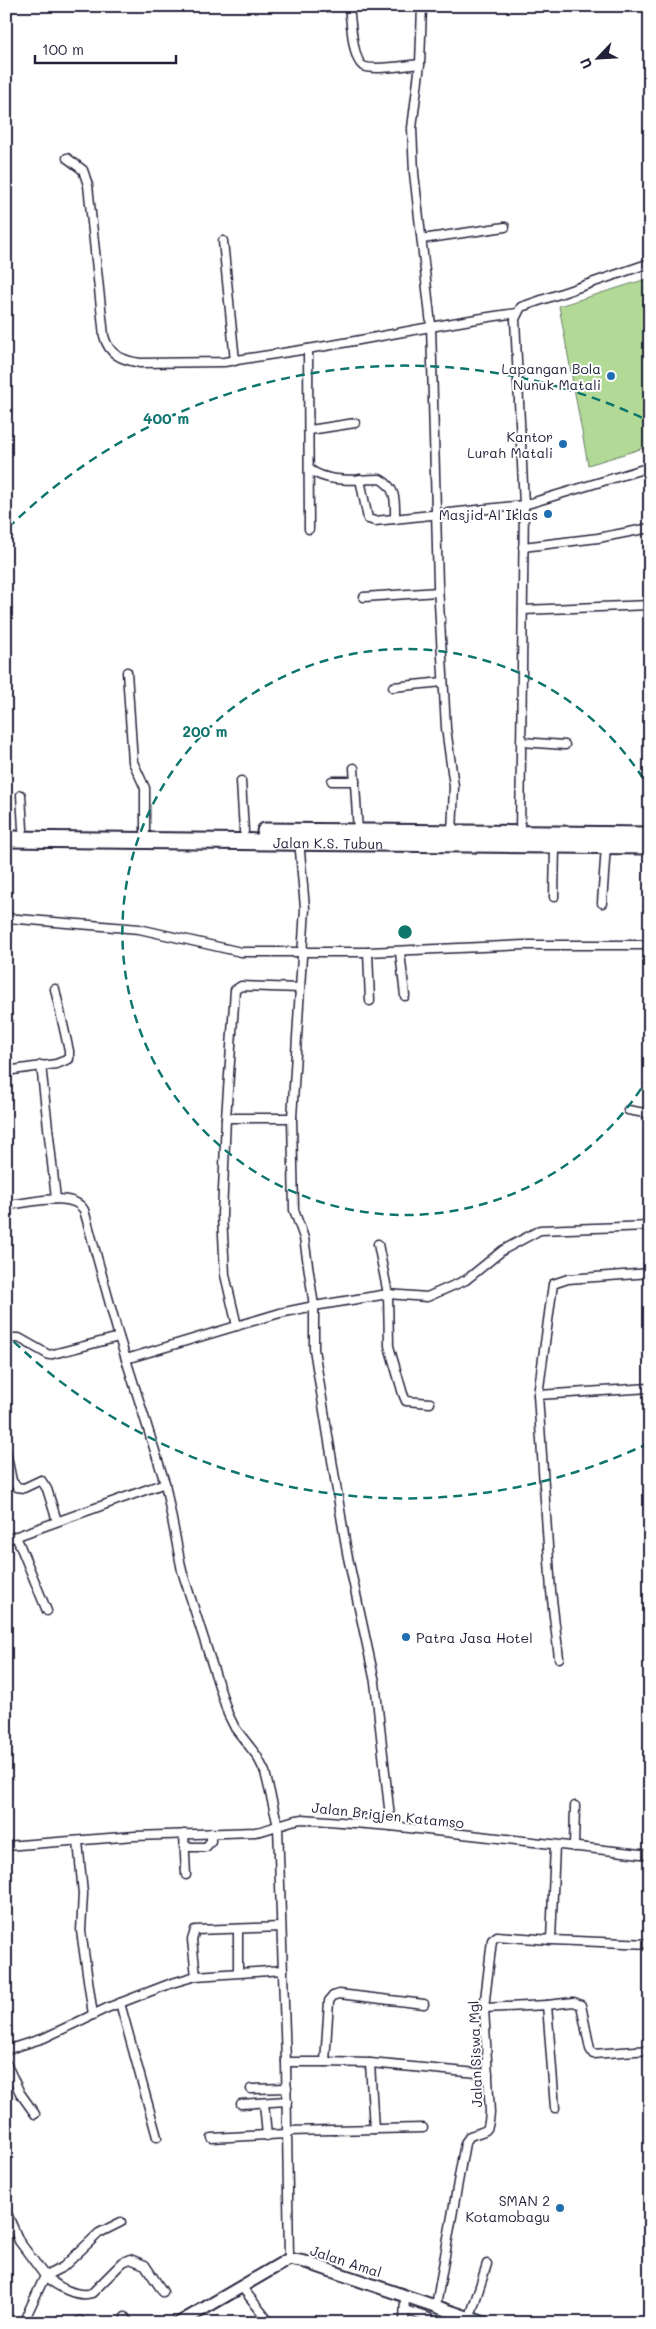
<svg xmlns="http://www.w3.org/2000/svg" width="656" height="2329" viewBox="0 0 656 2329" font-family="Mali,sans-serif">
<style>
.green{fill:#b2da96;stroke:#6a7e68}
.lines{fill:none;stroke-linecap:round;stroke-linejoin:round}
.street-casing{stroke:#22223b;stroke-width:11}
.secondary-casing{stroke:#22223b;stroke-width:15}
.highway-casing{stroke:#22223b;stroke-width:19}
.street{stroke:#fff;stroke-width:8}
.secondary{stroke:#fff;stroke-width:11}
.highway{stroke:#fff;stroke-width:15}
.ring{fill:none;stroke:#0f766e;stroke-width:2.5;stroke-dasharray:9 6}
.poi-dot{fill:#1f6fb2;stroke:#fff;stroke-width:2}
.labels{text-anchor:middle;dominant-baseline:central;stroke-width:4;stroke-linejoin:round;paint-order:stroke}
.poi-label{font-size:14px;fill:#22223b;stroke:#fff;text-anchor:end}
.street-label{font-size:14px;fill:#22223b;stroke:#fff}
.centre{fill:#0f766e;stroke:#fff;stroke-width:2.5}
.ring-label{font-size:15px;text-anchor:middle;font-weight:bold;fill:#0f766e;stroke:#fff;stroke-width:4;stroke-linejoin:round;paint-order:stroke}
</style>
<rect width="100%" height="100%" fill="#fff"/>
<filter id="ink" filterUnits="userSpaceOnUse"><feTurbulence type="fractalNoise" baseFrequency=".02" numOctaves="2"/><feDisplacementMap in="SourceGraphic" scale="10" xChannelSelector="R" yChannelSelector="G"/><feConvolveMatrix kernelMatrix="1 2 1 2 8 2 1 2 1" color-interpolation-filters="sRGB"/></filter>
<g filter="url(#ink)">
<!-- green -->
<polygon class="green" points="650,278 650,446 588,465 559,306"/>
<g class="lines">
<!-- street casing -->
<g class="street-casing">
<g id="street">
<path d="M349,6C351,19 352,59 363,66C372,71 408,65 420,64"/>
<polyline points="422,6 420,64 412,128 414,173 431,325 438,585 446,728 454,786 452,834"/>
<path d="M67,158L83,170L88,185L104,336C109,355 122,360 140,363L224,362L308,349"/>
<polyline points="422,239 505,227"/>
<polyline points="223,241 235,361"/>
<polyline points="310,430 355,423"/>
<path d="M309,469C329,484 356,479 380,479C397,488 395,502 395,519"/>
<polyline points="360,479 368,519 375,521 524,505 650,467"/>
<path d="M309,529L308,349C378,338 447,322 517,313"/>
<polyline points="523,547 598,538 650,528"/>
<polyline points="364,597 438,592"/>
<polyline points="523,610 650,605"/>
<polyline points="127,672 133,762 145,788 145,831"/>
<polyline points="393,687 443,682"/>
<polyline points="521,742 565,745"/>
<polyline points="354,768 358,832"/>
<polyline points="241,781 244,831"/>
<polyline points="332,781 355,781"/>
<polyline points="21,795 23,829"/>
<polyline points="520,834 524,505 515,319 521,307 650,263"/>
<polyline points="299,840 305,908 292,1118 294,1210 304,1238 314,1306 314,1349 347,1553 375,1682 391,1826"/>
<polyline points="554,897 555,846"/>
<polyline points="602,903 606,846"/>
<polyline points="6,918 139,929 241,952 368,952 525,945 650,945"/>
<polyline points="368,952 370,1001"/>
<polyline points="400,952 405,996"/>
<polyline points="41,1065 56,1199"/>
<polyline points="6,1071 56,1064 69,1059 69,1051 55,989"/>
<polyline points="628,1110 650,1114"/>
<polyline points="226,1118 292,1118"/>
<path d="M6,1205C27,1204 72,1190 84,1210L119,1337L165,1483L182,1571L228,1714L235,1728L257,1756L265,1772L278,1826L286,2062L289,2259"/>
<polyline points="378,1244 388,1294 389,1346 403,1394 406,1401 430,1403"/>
<polyline points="237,1326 225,1275 222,1215 226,1118 235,990 241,986 300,988"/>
<polyline points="6,1338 19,1338 49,1355 119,1337"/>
<polyline points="126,1359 280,1313 314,1306 388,1294 427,1297 466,1280 503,1250 540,1230 650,1226"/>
<polyline points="538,1395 553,1284 568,1279 650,1273"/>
<polyline points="6,1451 12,1481 17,1487 24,1488 41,1480 47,1489 57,1521"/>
<polyline points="16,1536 47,1611"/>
<polyline points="6,1540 165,1483"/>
<polyline points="559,1658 551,1591 538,1395 650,1388"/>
<polyline points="184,1834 186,1875"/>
<polyline points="78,1841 83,1894 81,1931 93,2015"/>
<path d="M6,1846L135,1836L255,1832C272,1830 286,1820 303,1819L391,1826L650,1855"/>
<polyline points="184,1847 206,1847 211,1841 211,1833"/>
<polyline points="574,1847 575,1806"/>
<polyline points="238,1929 238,1972"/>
<polyline points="551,1940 650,1944"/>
<polyline points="196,1976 192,1940 195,1930 281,1927"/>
<polyline points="120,2003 157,2137"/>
<polyline points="547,2005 574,2002 581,2005 590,2049 593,2054 650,2050"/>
<polyline points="484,2008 547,2005 555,2108"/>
<polyline points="6,2050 44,2038 107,2008 172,1983 196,1976 283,1970"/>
<polyline points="286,2062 325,2062 329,2001 333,1996 339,1994 424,2004"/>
<polyline points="325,2062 370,2063 488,2074"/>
<polyline points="6,2063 20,2093 35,2114"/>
<polyline points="370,2063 374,2129"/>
<polyline points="251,2089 287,2088"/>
<polyline points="264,2103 267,2136"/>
<polyline points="241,2104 287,2101"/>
<polyline points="287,2131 423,2128"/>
<polyline points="212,2138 287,2134"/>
<polyline points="6,2211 19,2241 45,2276 23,2323"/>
<path d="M121,2222L99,2233L63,2267L45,2276C56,2286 77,2298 92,2293L123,2262L130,2259L145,2265L163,2292"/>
<polyline points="241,2286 270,2323"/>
<path d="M436,2306L465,2143L470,2136C488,2129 488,2134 490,2113L484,2008L492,1940L497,1936L551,1940L555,1845"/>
<polyline points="405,2310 429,2318 432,2323"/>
<polyline points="125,2317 129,2323"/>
<polyline points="470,2317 487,2264"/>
<polyline points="78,2323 80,2321"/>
<polyline points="404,2323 405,2296"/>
</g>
</g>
<!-- secondary casing -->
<g class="secondary-casing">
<polyline id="secondary" points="179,2323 289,2259 305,2262 485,2323"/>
</g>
<!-- highway casing -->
<g class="highway-casing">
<g id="highway">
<polyline points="265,831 650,835"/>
<path id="s1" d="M6,839L650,846"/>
</g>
</g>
<!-- street -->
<use href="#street" class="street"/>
<!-- secondary -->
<use href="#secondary" class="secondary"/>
<!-- highway -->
<use href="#highway" class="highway"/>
</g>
</g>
<!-- distance rings -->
<g class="ring">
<path d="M649 1076A283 283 0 1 1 649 788"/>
<path d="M649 1443A566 566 0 0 1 8 1336M8 528A566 566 0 0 1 649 421"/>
</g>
<!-- markers -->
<g class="poi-dot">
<circle cx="611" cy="376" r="5"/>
<circle cx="563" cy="444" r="5"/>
<circle cx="548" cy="514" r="5"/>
<circle cx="406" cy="1637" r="5"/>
<circle cx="560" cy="2208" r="5"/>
</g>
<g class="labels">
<!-- poi labels -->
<g class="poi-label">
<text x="601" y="368">Lapangan Bola<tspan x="601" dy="16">Nunuk Matali</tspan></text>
<text x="553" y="436">Kantor<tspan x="553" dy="16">Lurah Matali</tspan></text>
<text x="538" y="514">Masjid Al Iklas</text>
<text x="416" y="1637" text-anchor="start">Patra Jasa Hotel</text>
<text x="550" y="2200">SMAN 2<tspan x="550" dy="16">Kotamobagu</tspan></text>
</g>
<!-- street labels -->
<g class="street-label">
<text stroke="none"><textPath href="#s1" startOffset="322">Jalan K.S. Tubun</textPath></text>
<text transform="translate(388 1815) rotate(6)">Jalan Brigjen Katamso</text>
<text transform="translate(475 2054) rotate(-92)">Jalan Siswa Mgl</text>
<text transform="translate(346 2261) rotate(18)">Jalan Amal</text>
</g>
</g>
<circle cx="405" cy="932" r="8" class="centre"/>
<g class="ring-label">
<text x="166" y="424">400 m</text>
<text x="205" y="737">200 m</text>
</g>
<!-- margin -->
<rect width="656" height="2329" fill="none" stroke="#fff" stroke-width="25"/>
<rect x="12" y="12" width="631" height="2304" fill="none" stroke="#22223b" stroke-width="2" filter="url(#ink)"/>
<!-- north arrow -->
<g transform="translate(598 58) rotate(245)" stroke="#ffffff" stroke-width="4" paint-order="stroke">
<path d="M0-4L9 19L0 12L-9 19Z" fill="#22223b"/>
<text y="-8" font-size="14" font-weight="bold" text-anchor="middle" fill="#22223b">U</text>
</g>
<!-- scale -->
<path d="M35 55v8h141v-8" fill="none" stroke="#22223b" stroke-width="2.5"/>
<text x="42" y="55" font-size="15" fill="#22223b" stroke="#ffffff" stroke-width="4" paint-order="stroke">100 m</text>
</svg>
